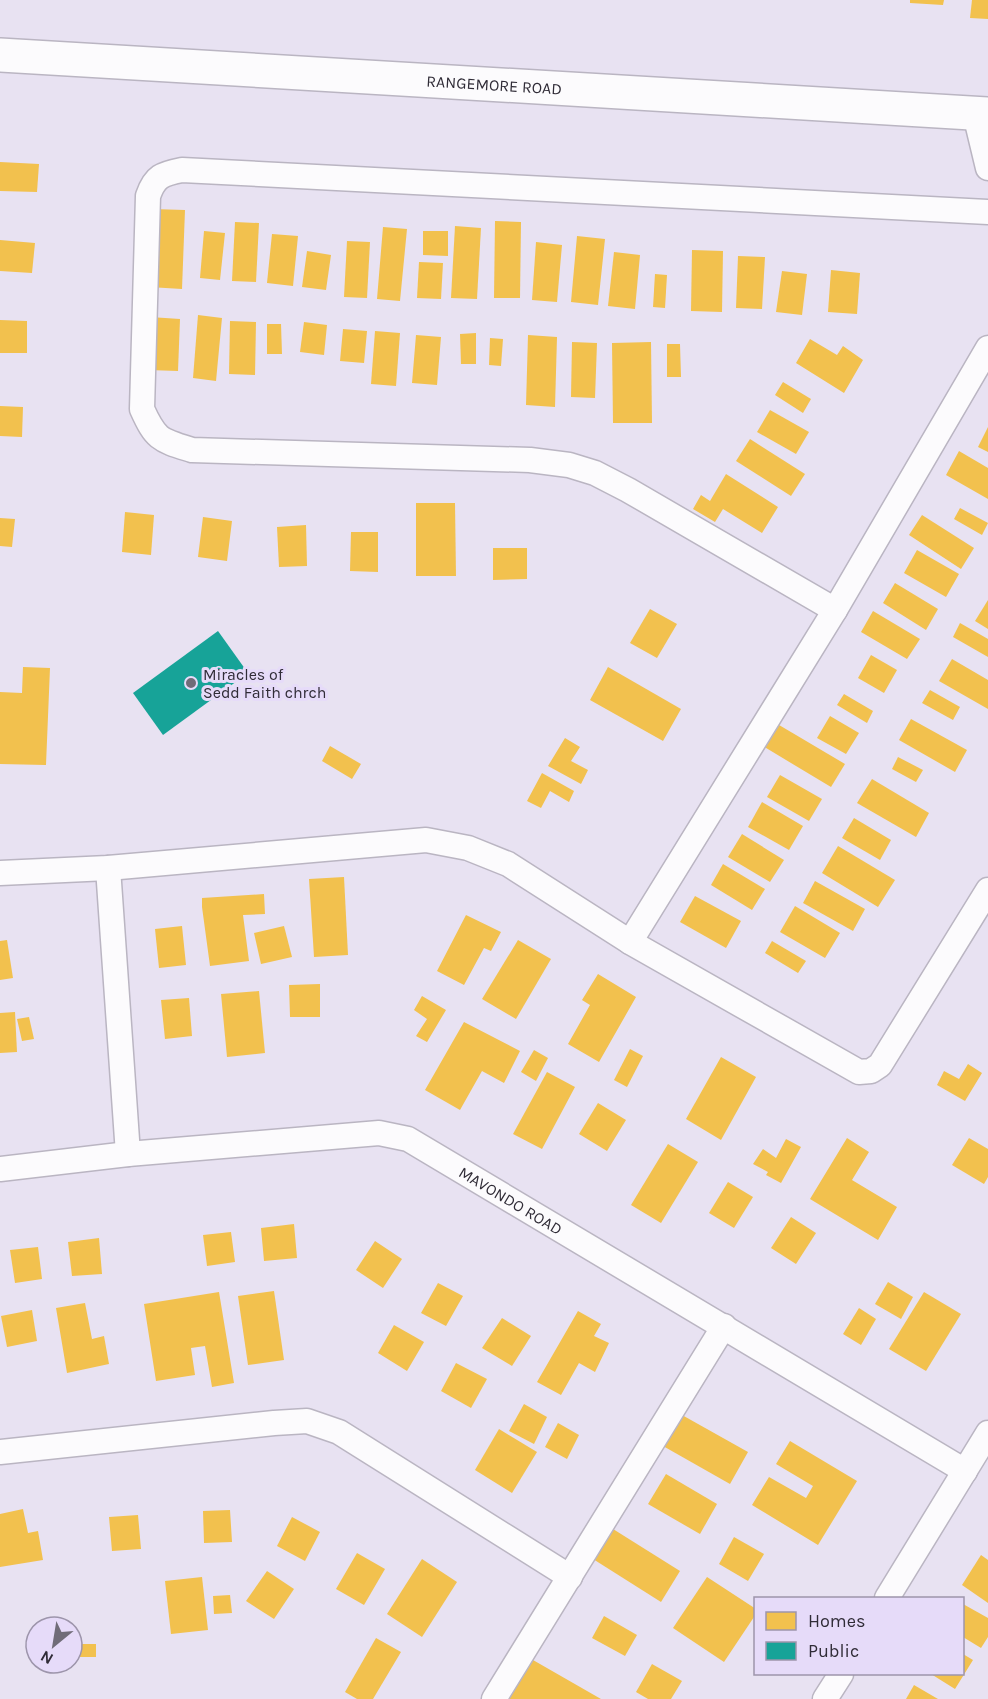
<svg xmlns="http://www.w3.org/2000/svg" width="988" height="1699" viewBox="0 0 988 1699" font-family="Karla,sans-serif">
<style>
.homes{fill:#f2c14e}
.public{fill:#17a398}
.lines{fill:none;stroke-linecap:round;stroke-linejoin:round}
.street-casing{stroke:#bab5c2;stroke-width:27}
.secondary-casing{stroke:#bab5c2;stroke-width:36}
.street{stroke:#fcfbfd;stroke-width:24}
.secondary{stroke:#fcfbfd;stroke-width:33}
.poi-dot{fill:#706c78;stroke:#e6dbf9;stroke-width:2}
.labels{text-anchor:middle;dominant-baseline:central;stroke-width:6;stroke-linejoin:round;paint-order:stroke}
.street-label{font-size:16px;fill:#302c37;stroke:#e6dbf9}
.poi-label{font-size:16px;fill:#302c37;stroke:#e6dbf9;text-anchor:start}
</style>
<rect width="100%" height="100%" fill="#e8e2f2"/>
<!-- homes -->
<g class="homes">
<polygon points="910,0 944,0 943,5 910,3"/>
<polygon points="972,0 988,0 988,19 970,18"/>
<polygon points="0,162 39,164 37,192 0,191"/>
<polygon points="152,209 185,210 182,289 149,287"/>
<polygon points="495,221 521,222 520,298 494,298"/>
<polygon points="235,222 259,223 256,282 232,281"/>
<polygon points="455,226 481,228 477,299 451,298"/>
<polygon points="383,227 407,229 400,301 377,299"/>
<polygon points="204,231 225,233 220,280 200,278"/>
<polygon points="423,231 448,231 448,256 423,255"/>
<polygon points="272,234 298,236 293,286 267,283"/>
<polygon points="577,236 605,239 598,305 571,302"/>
<polygon points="0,240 35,243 32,273 0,271"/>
<polygon points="347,241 370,242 367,298 344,297"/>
<polygon points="536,242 562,245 557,302 532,300"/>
<polygon points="692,250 723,251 722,312 691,311"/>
<polygon points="307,251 331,255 326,290 302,287"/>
<polygon points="614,252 640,255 635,309 608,306"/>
<polygon points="738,256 765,257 762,309 736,308"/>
<polygon points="419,262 443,263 441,299 417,298"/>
<polygon points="831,270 860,273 857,314 828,312"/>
<polygon points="782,271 807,274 802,315 776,312"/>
<polygon points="655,274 667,275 665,308 653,307"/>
<polygon points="198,315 222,318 216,381 193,378"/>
<polygon points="150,317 180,319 178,371 148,370"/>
<polygon points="0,320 27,321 27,353 0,353"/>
<polygon points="230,321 256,322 255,375 229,374"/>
<polygon points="304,322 327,325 324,355 300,352"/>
<polygon points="267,324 281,324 282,354 267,354"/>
<polygon points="343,329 367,331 364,363 340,361"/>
<polygon points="375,331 400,333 396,386 371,384"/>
<polygon points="476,333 476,364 461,364 460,334"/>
<polygon points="416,335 441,337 437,385 412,383"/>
<polygon points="528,335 557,337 555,407 526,405"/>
<polygon points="490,338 503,339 501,366 489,365"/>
<polygon points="810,339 837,355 843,346 863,360 844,393 796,363"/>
<polygon points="572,342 597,343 595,398 571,397"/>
<polygon points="651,342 652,423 613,423 612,343"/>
<polygon points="667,344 680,344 681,377 667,377"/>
<polygon points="783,382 811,399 803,413 775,395"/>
<polygon points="0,406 23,407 22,437 0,436"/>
<polygon points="770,410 809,432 796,454 757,432"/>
<polygon points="988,427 988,452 978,447"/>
<polygon points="750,439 805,474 791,496 736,461"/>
<polygon points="959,451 988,468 988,499 946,475"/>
<polygon points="726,474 778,507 762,533 723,509 715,522 693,509 701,495 710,501"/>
<polygon points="416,503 455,503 456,576 416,576"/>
<polygon points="960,508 988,523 982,535 954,519"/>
<polygon points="125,512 154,515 151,555 122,552"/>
<polygon points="922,515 974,548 961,569 909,535"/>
<polygon points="203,517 232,521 227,561 198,557"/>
<polygon points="0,518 15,519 12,547 0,546"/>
<polygon points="306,525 307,566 279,567 277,527"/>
<polygon points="351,532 378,532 378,572 350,571"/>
<polygon points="493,548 527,548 527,579 493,580"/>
<polygon points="917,550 959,574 946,597 904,573"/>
<polygon points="895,583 938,609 926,630 883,603"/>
<polygon points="988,600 988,629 975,621"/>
<polygon points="650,609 677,624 657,658 630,643"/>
<polygon points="873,611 920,639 907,659 861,632"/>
<polygon points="960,623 988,639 988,657 953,637"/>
<polygon points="871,655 897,670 884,693 858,678"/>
<polygon points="952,659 988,680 988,709 939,681"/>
<polygon points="23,667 50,668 46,765 0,764 0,692 22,693"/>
<polygon points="608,667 681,709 663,741 590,700"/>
<polygon points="930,690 960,707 953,720 922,703"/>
<polygon points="844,694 873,711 867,723 837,705"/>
<polygon points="830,716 859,733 846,754 817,738"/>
<polygon points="911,719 967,750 955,772 899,740"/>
<polygon points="774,722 845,764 831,787 761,745"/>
<polygon points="565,738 580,747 571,761 588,770 581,784 548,766"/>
<polygon points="330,746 361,764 352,779 322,761"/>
<polygon points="898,757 923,770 916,782 892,769"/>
<polygon points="542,773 574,791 569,802 550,791 541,808 527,801"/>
<polygon points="780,775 822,799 809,821 767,797"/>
<polygon points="872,779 929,813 916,837 857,803"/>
<polygon points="762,802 803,826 789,850 748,827"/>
<polygon points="854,818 891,840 880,860 842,838"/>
<polygon points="742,834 784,860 770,882 728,857"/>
<polygon points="838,846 895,880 878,907 822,873"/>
<polygon points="723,864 765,889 752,910 711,885"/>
<polygon points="344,877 348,955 314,957 309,879"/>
<polygon points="815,881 865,909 853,931 803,903"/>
<polygon points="264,894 265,914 243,915 249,961 210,966 202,907 202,898"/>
<polygon points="695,896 741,921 726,948 680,922"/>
<polygon points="795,906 840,933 825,958 780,932"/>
<polygon points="466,915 501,932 491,951 484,948 464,985 437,971"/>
<polygon points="182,926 186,965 159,968 155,929"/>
<polygon points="284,926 292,957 261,964 254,933"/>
<polygon points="7,940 13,978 0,980 0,941"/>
<polygon points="518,940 551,959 516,1019 482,999"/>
<polygon points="772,941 806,961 798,973 765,953"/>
<polygon points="598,974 636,997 599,1062 568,1044 590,1005 582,1000"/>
<polygon points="320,984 320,1017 290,1017 289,985"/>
<polygon points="259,991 265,1053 227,1057 221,994"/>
<polygon points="422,996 446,1010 427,1042 416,1036 427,1019 414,1010"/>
<polygon points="189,998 192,1036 165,1039 161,1000"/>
<polygon points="15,1012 17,1052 0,1053 0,1013"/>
<polygon points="29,1017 34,1039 22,1041 17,1019"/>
<polygon points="464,1022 520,1051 504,1083 482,1071 460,1110 425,1090"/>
<polygon points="630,1049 643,1056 627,1087 614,1080"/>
<polygon points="534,1050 548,1058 536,1081 521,1072"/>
<polygon points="721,1057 756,1077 721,1140 686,1119"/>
<polygon points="968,1064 982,1073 965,1101 937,1085 944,1071 959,1079"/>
<polygon points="547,1072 575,1087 542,1149 513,1134"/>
<polygon points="598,1103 626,1120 607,1151 579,1134"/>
<polygon points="847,1138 869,1152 852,1180 897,1207 878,1240 810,1199"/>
<polygon points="969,1138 988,1149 988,1177 984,1184 952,1165"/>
<polygon points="786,1139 801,1147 781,1183 766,1175 768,1172 753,1164 763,1149 776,1158"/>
<polygon points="668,1144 698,1162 661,1223 631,1205"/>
<polygon points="728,1182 753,1197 734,1228 709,1213"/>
<polygon points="791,1217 816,1233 796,1264 771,1248"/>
<polygon points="294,1224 297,1258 264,1261 261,1228"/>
<polygon points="231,1232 235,1262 207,1266 203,1235"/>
<polygon points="99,1238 102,1274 72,1276 68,1242"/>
<polygon points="375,1241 402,1259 383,1288 356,1270"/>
<polygon points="38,1247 42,1279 15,1283 10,1250"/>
<polygon points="888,1282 913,1297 901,1319 875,1304"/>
<polygon points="438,1283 463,1296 446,1326 421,1313"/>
<polygon points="274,1291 284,1360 248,1365 238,1296"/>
<polygon points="219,1292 234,1383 212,1387 205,1346 191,1348 195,1375 156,1381 144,1304"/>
<polygon points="924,1292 961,1314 926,1371 889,1349"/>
<polygon points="85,1303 92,1339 104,1336 109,1364 67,1373 56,1308"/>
<polygon points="859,1308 876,1319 861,1345 843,1334"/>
<polygon points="32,1310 37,1341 7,1347 1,1316"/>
<polygon points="578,1311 601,1324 594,1336 609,1343 595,1372 579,1363 561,1395 537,1382"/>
<polygon points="502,1318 531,1336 512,1366 482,1348"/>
<polygon points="394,1325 424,1342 407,1371 378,1353"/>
<polygon points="456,1363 487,1379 471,1408 441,1391"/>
<polygon points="524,1404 547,1417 534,1444 509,1431"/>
<polygon points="682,1415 748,1452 730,1484 663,1446"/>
<polygon points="558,1423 579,1435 567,1459 545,1447"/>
<polygon points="499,1429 537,1452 512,1493 475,1470"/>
<polygon points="790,1441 857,1481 818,1545 752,1505 769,1477 806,1498 813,1486 776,1464"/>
<polygon points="666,1474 717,1504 700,1534 648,1504"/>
<polygon points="23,1509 28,1533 38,1531 43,1560 0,1567 0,1514"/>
<polygon points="230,1510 232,1542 204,1543 203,1511"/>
<polygon points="138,1515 141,1549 112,1551 109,1517"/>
<polygon points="292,1517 320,1532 305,1561 277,1546"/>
<polygon points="613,1529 680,1571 661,1602 593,1559"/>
<polygon points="734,1537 764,1554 748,1581 719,1564"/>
<polygon points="357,1553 385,1569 364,1605 336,1589"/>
<polygon points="981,1555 988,1560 988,1603 962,1585"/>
<polygon points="422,1559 457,1582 422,1637 387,1614"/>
<polygon points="267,1571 294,1589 274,1619 246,1601"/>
<polygon points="202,1577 208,1630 171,1634 165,1581"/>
<polygon points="707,1577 756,1609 756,1614 724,1662 673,1628"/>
<polygon points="230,1595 232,1613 214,1614 213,1596"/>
<polygon points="963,1604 988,1618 988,1637 981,1648 963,1637"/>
<polygon points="604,1616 637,1635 625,1656 592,1638"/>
<polygon points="376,1638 401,1652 373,1699 357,1699 345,1692"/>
<rect x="75" y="1644" width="21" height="13"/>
<polygon points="963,1654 973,1660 955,1689 931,1674 963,1674"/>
<polygon points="533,1660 601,1699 509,1699 525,1669 526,1670"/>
<polygon points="652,1664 682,1681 671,1699 648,1699 636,1692"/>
<polygon points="914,1685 938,1699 906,1699"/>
</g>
<!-- public -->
<polygon class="public" points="218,631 248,673 163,735 133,693"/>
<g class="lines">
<!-- street casing -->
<g class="street-casing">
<g id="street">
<polyline points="975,114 988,168"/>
<path d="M835,610L628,490L595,473L569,465L530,460L192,450C160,440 156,440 142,409L148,196C155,176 162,174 182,170L988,212"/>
<polyline points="108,868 128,1154"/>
<polyline points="0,873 108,868 426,840 468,848 508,864 630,942 859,1072 871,1071 880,1065 988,890"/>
<polyline points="630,942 835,610 988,348"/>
<path id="s1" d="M0,1169L128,1154L379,1133L408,1139L965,1471"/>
<polyline points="0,1452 274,1423 307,1421 339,1432 570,1577"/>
<polyline points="887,1598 988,1433"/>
<polyline points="494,1699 724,1326"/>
<polyline points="825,1699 841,1674"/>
</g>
</g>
<!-- secondary casing -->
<g class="secondary-casing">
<g id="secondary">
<path id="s2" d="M0,55L988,114"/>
</g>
</g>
<!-- street -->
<use href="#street" class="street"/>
<!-- secondary -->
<use href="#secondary" class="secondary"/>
</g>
<!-- markers -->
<circle class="poi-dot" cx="191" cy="683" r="6"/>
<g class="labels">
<!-- street labels -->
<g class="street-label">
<text stroke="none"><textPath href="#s2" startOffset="495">RANGEMORE ROAD</textPath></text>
<text stroke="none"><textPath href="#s1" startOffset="530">MAVONDO ROAD</textPath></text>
</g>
<!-- poi labels -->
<g class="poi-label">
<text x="203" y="674">Miracles of<tspan x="203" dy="18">Sedd Faith chrch</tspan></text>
</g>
</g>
<!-- legend -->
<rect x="754" y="1597" width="210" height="78" fill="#e6dbf9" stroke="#9d95ab" stroke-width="1.5"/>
<rect x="766" y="1612" width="30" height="18" fill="#f2c14e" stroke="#9d95ab" stroke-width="1.5"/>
<text x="808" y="1627" font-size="18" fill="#302c37">Homes</text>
<rect x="766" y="1642" width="30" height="18" fill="#17a398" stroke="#9d95ab" stroke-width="1.5"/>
<text x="808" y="1657" font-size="18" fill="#302c37">Public</text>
<!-- north arrow -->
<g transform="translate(54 1645) rotate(210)"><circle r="28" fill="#e6dbf9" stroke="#9d95ab" stroke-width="1.5"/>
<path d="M0-4.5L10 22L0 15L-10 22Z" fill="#706c78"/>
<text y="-9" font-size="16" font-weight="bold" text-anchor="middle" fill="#302c37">N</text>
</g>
</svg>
